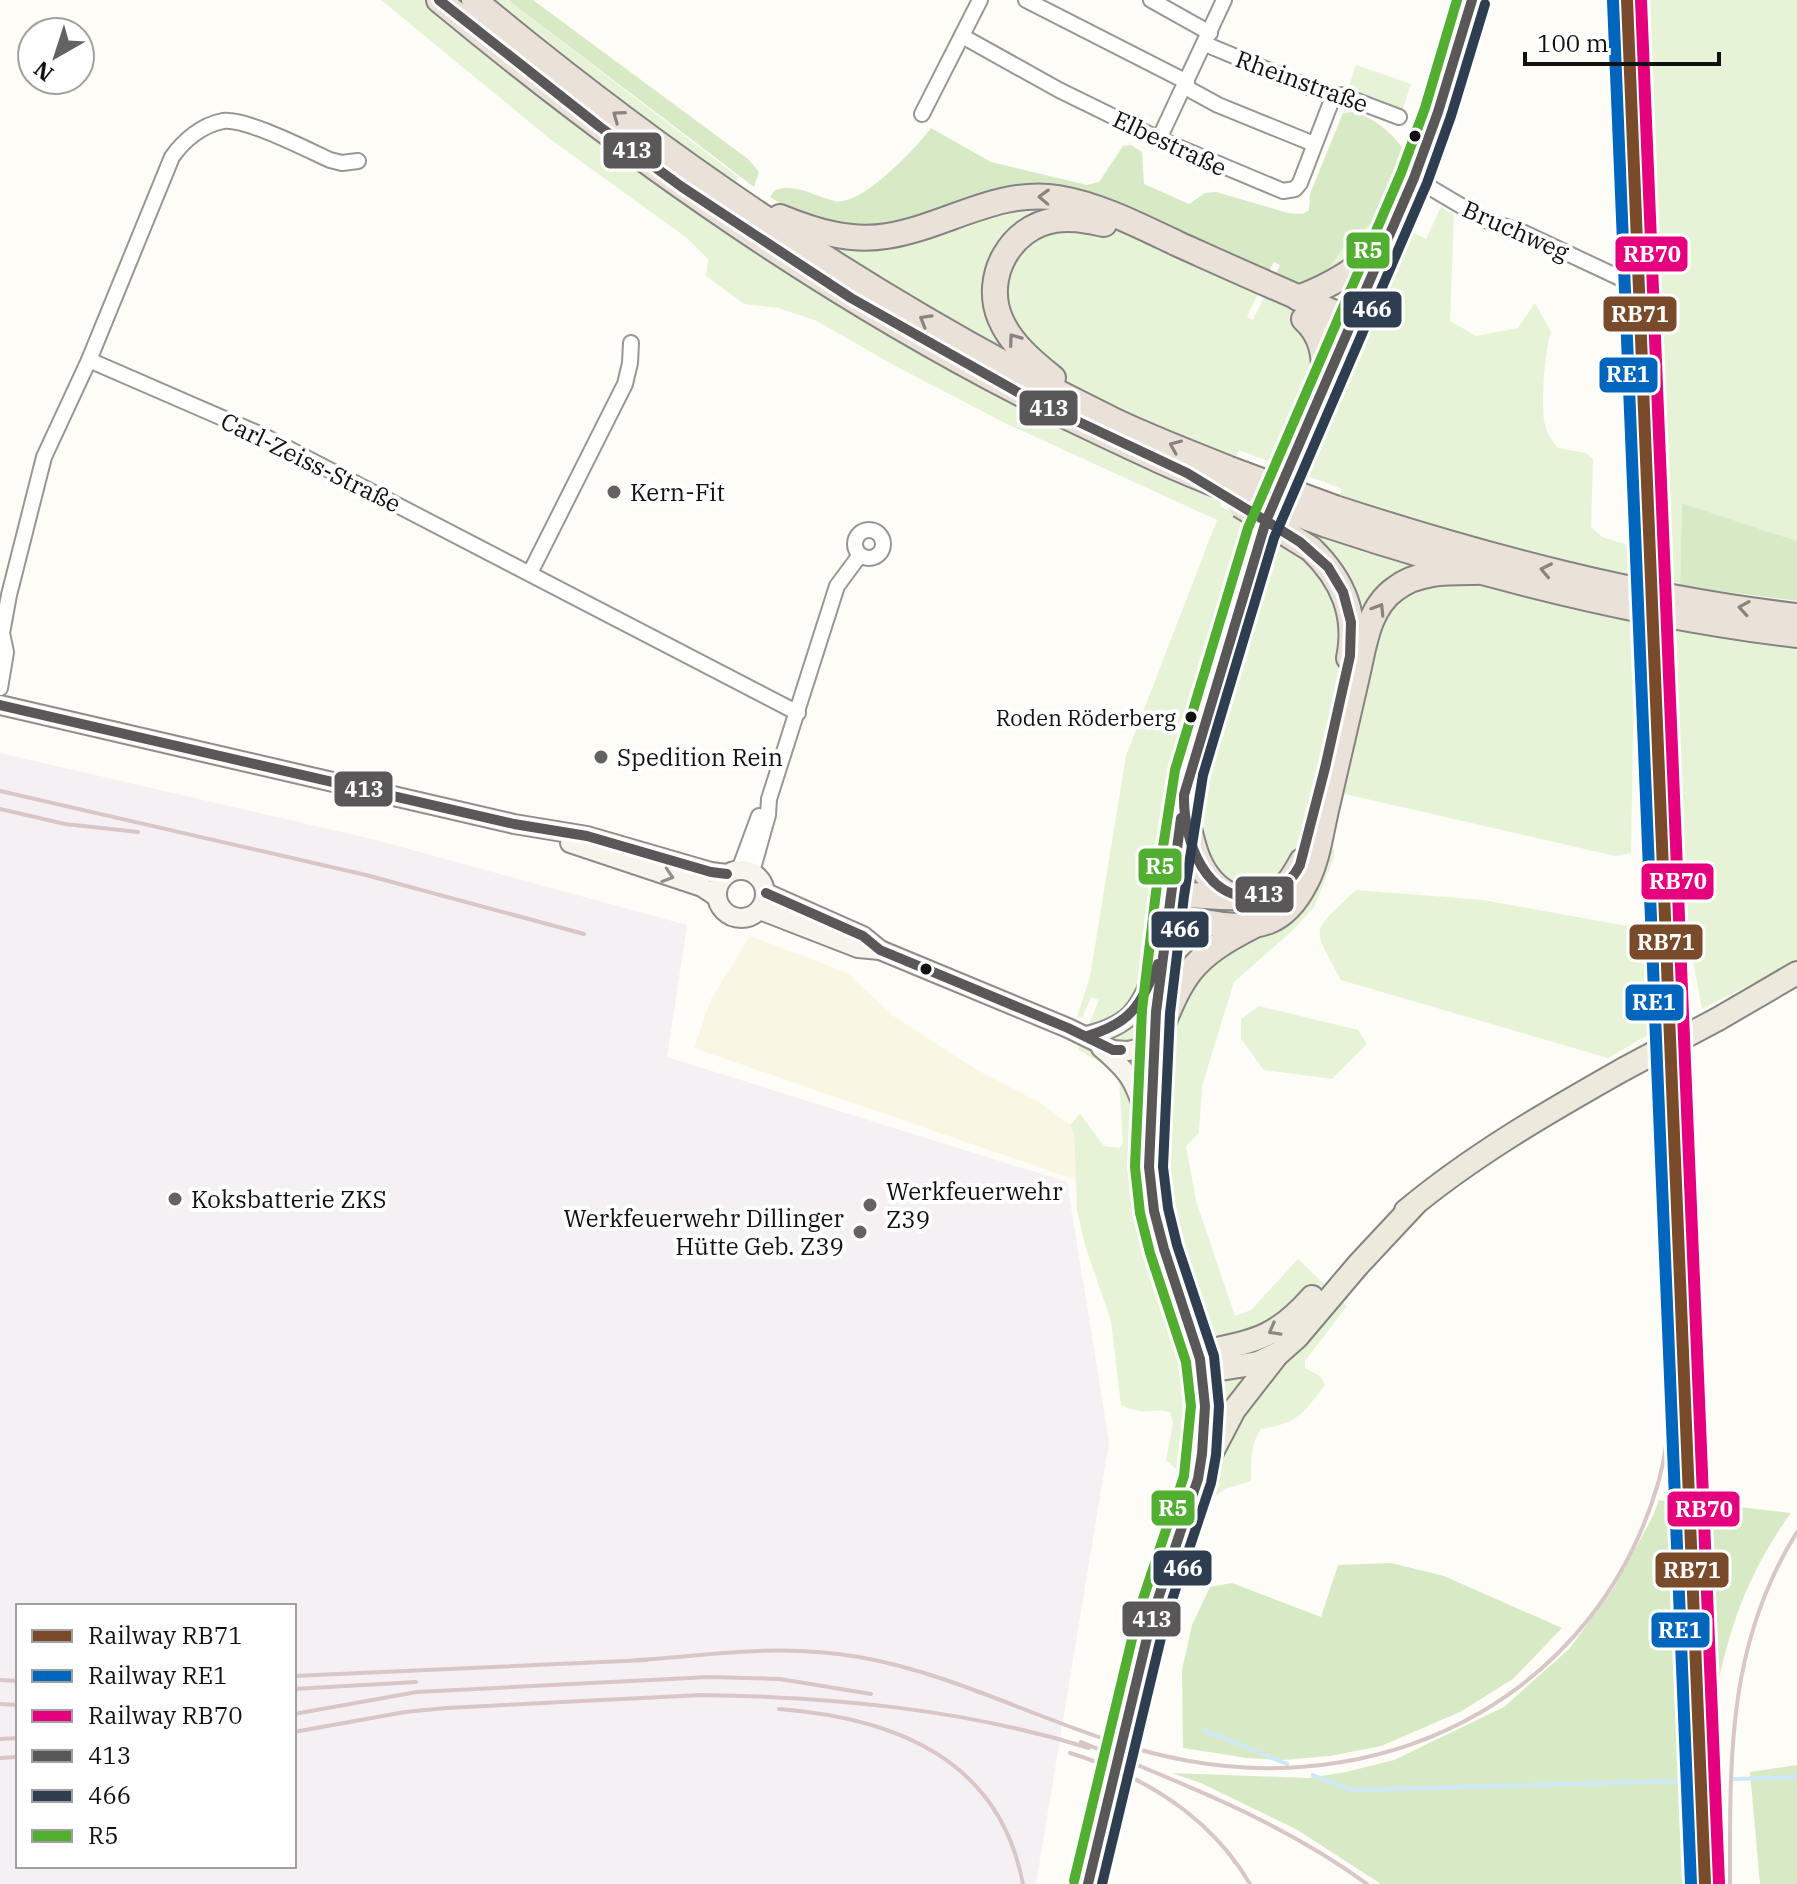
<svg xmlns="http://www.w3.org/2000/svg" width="1797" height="1884" viewBox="0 0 1797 1884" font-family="'IBM Plex Serif',serif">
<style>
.industrial{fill:#f5f0f3;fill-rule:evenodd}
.farmland{fill:#f9f7e4}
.green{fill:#e7f3d7;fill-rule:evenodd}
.forest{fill:#d8eac5}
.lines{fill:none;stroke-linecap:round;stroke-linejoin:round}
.stream{stroke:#cde8f7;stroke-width:4}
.street-casing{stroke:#979795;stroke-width:18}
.secondary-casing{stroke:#8e8d8b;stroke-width:22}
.primary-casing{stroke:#858482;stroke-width:26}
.highway-casing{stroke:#858482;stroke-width:28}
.street{stroke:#fffffe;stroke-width:14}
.secondary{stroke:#f6f4eb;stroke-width:18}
.primary{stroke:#ede9dc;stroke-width:22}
.highway{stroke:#eae1d8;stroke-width:24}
.rail{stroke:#d9c6c7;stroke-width:4}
.secondary-bridge-casing{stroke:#8e8d8b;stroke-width:22;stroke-linecap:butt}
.primary-bridge-casing{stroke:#858482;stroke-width:26;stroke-linecap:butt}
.highway-bridge-casing{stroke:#858482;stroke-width:28;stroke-linecap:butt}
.secondary-bridge{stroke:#f6f4eb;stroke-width:18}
.primary-bridge{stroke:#ede9dc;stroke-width:22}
.highway-bridge{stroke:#eae1d8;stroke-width:24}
.bus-1-casing{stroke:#fff;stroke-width:16}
.bus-2-casing{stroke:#fff;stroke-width:16}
.bus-3-casing{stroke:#fff;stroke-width:16}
.bus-1{stroke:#5a5758;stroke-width:10}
.bus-2{stroke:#2e3e50;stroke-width:10}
.bus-3{stroke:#51ae31;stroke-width:10}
.rail-1-casing{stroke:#fff;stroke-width:18}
.rail-2-casing{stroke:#fff;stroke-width:18}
.rail-3-casing{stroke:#fff;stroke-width:18}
.rail-1{stroke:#7a4b2a;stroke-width:12}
.rail-2{stroke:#0065bd;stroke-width:12}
.rail-3{stroke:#e5007d;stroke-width:12}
.oneway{stroke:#88837e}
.oneway2{stroke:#8f8e89}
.oneway3{stroke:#8a8881}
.bus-dot{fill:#111;stroke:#fff;stroke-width:3}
.poi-dot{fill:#646362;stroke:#fff;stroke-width:3}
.labels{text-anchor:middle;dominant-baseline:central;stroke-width:8;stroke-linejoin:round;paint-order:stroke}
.bus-label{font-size:22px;fill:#111;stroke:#fff;text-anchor:end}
.street-label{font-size:24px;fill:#111;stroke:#fff}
.poi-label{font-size:24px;fill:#111;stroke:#fff;text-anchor:start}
.line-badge{stroke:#fff;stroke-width:3}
.badge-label{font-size:22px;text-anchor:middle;font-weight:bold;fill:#fff}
</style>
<rect width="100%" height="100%" fill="#fdfcf7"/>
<!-- industrial -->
<path class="industrial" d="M0,753L372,839L687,925L667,1057L1067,1182L1109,1442L1036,1884H0ZM18,1606H294V1866H18Z"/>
<!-- farmland -->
<polygon class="farmland" points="750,936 848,973 892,1015 977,1070 1039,1102 1070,1125 1074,1133 1076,1180 694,1048 711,999"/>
<!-- green -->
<g class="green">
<path d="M381,0H508L738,177L709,223L753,251L760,242L932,214L978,193L1014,186L1045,184L1083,190L1118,203L1268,272L1247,317L1253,320L1275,275L1328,270L1347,242L1381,216L1426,239L1441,207L1454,215L1450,321L1476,336L1518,328L1535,303L1551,332C1545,350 1541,401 1544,420C1546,431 1551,440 1558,448L1586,453L1593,459L1591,527L1602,537L1640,549L1641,581L1635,620L1631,853L1615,856L1345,794L1330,846L1334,850V858L1314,907L1292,931L1234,982L1202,1086L1199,1133L1186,1146L1196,1201L1235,1316L1251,1310L1298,1259L1347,1306L1305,1361V1368L1320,1376L1325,1385C1303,1413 1299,1423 1261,1429C1250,1444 1251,1463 1251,1481L1225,1489L1215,1496L1175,1485L1176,1469L1166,1460L1173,1423L1170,1412C1151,1407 1146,1417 1121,1405L1111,1321L1085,1245L1077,1210L1074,1133L1070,1125L1080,1114L1104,1146L1119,1148L1123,1143L1119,1080L1108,1066L1078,1050L1099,1000L1091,997L1082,1018L1077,1017L1090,977L1126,756L1217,520L1005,423L897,367L817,321L779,308L744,304L706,276L708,259L687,238L550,139ZM1239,450L1342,489L1327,525L1311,549L1278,538L1220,506Z"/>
<polygon points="1641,0 1797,0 1797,541 1682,503 1680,586 1664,581"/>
<polygon points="1356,65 1411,84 1402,111 1347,92"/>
<polygon points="1669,625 1797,650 1797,961 1702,1009 1680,891 1678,754 1671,684"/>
<path d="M1356,890L1483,900L1644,929L1648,1035L1608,1058L1341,980C1311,924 1310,934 1356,890Z"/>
<polygon points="1259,1006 1358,1030 1367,1044 1332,1079 1264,1070 1241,1039 1241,1019"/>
</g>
<!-- forest -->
<g class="forest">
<polygon points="508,0 533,0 748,159 759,172 754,187"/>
<path d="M1354,112C1379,120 1392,134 1408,154L1381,216L1347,242L1328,270L1312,280L1294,282L1275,275L1280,265L1274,262L1268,272C1235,257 1202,241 1169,226C1130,208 1092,190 1049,185C1027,183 998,187 977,194C962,199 948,209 932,214C878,233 818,229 770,197L775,190C797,183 813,196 835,201C861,207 916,148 931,128L991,162L1087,185L1099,182L1123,146L1131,145L1142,152L1144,184L1189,204L1205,193L1216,192L1288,213L1303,214L1309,210L1310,194L1343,113Z"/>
<polygon points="1682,503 1797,541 1797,601 1680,586"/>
<polygon points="1659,1500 1673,1503 1691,1884 1381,1884 1296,1829 1201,1783 1172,1773 1308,1778 1346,1772 1394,1760 1504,1707 1570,1648 1615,1586 1653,1516"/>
<path d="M1706,1503L1791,1513C1745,1577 1728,1631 1713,1707Z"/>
<polygon points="1391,1563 1444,1576 1562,1628 1513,1679 1460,1712 1381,1746 1330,1756 1283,1760 1247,1758 1183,1748 1182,1670 1192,1625 1210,1587 1232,1583 1321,1617 1338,1565"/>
<polygon points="1797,1765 1797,1884 1760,1884 1750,1772"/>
</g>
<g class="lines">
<!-- stream -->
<g class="stream">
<polyline points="1204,1730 1287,1764"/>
<polyline points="1313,1775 1351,1790 1678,1781"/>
<polyline points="1734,1779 1797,1777"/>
</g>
<!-- street casing -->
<g class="street-casing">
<g id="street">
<polyline points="1026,0 1187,82"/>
<polyline points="1151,0 1210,33"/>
<polyline points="962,36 1059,90 1159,139 1283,191 1295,189 1300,183 1333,97"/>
<polyline points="1205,44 1333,97 1341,95 1399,117"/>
<polyline points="1185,87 1218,105 1314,144"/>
<polyline points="922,114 980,0"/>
<polyline points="1159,139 1224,0"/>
<polyline points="1414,178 1485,220 1522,232 1620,278"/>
<polyline points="89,360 264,436 798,713"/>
<circle cx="869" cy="544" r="14"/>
<polyline points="530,573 625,384 630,363 631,343"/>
<path d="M0,688L6,652L2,633L9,595L44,457L89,360L172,157C184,140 202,125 223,121C246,118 308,150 330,160L342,163L358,161"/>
<polyline points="739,870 759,816"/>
<polyline points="752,872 768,815 769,799 837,586 860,555"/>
</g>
</g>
<!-- secondary casing -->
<g class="secondary-casing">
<g id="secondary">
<polyline points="1352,320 1414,178 1438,112 1472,0"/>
<polyline points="0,705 514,824 587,836 711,872 727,874"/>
<polyline points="570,843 702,887 717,897"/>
<circle cx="741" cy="894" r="24"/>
<polyline points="766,893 863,936 880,950 1068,1028 1113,1050 1128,1051 1154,1045"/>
<polyline points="760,910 858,948 880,950"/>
<path d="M1087,1036C1134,1024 1138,1009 1157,967"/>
<path d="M1101,1048C1134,1076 1134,1083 1148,1122"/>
<polyline points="1129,1717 1152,1617 1198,1479 1205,1406 1202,1372"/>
<polyline points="1088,1884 1107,1805"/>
</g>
</g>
<!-- primary casing -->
<g class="primary-casing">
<g id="primary">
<polyline points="1351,322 1261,533 1189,772 1170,894 1156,1012 1149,1167 1154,1211 1164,1249 1199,1353 1202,1372 1258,1363 1279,1353 1297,1337 1358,1265 1415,1204"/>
<polyline points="1718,1019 1797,973"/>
<path d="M1406,1211C1473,1155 1548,1112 1624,1069"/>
<path d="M1199,1353C1253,1341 1274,1340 1312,1297"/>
<polyline points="1198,1479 1234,1410 1276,1356"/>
</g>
</g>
<!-- highway casing -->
<g class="highway-casing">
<g id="highway">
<path d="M439,0C632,160 836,303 1061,414C1116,440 1170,467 1226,488"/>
<path d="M474,0C671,164 884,308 1115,421C1153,439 1193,454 1232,470"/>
<path d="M780,217C814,231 850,242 887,236C945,227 998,188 1058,198C1100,205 1140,226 1178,244C1236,270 1293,296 1352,320"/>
<path d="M1298,298C1335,284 1357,269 1386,243"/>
<polyline points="1308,318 1344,336"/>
<path d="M1304,319C1323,336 1324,356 1325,380"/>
<path d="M1053,378C1033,362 1010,343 1000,318C983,277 1010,227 1055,220C1072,217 1088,221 1104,224"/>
<path d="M1335,508C1486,557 1639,598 1797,616"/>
<path d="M1327,525C1481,576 1636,616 1797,635"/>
<path d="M1311,549C1342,579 1358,614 1349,658"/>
<path d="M1183,800C1191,837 1195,879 1232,896"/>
<path d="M1170,894C1200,894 1259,905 1284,887C1292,880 1297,870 1302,861"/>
<path d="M1168,915C1199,920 1239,933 1269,921C1287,914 1298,898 1306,882C1318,859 1321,831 1327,806C1337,763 1347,719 1357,676C1364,646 1368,608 1395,589C1418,571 1448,572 1476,572"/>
<path d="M1154,1045C1182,978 1186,960 1253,926"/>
</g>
</g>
<!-- street -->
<use href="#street" class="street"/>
<!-- secondary -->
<use href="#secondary" class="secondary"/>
<!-- primary -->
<use href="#primary" class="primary"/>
<!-- highway -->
<use href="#highway" class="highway"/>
<!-- rail -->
<g class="rail">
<polyline points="0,791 366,875 584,934"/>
<polyline points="0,809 65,824 138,832"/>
<path d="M637,1660C717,1655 778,1643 859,1657C973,1677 1074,1741 1189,1761C1397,1798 1600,1689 1659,1480C1670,1437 1673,1394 1673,1350L1650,786L1653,630"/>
<polyline points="294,1676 647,1660"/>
<polyline points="0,1680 18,1681"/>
<polyline points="294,1689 416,1682"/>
<polyline points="0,1704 18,1705"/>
<path d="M779,1709C894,1718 999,1758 1023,1884"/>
<polyline points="294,1714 417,1692 709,1677 780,1679 871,1694"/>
<path d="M294,1732L405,1712L446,1708L701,1695C833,1697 963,1709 1089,1748"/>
<polyline points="0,1739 18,1738"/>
<path d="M1081,1742C1179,1782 1281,1821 1367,1884"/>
<path d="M1070,1753C1144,1776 1210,1816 1250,1884"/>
<polyline points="0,1758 18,1757"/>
<path d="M1730,1884C1730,1757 1727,1644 1797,1532"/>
</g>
<!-- secondary-bridge casing -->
<g class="secondary-bridge-casing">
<polyline id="secondary-bridge" points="1107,1805 1129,1717"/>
</g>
<!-- primary-bridge casing -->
<g class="primary-bridge-casing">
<polyline id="primary-bridge" points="1624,1069 1718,1019"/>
</g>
<!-- highway-bridge casing -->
<g class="highway-bridge-casing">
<g id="highway-bridge">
<polyline points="1232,470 1335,508"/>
<polyline points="1226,488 1327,525"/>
<polyline points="1240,505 1311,549"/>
</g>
</g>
<!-- secondary-bridge -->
<use href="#secondary-bridge" class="secondary-bridge"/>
<!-- primary-bridge -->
<use href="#primary-bridge" class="primary-bridge"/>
<!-- highway-bridge -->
<use href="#highway-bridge" class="highway-bridge"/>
<!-- bus-1 casing -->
<g class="bus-1-casing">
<g id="bus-1">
<polyline points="439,0 600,127 682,187 851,298 1028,398 1187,473 1266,521"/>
<path d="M1266,521L1300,542L1328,567L1343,592L1351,622L1350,656L1325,768L1300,865C1292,881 1280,891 1262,895C1206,907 1183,840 1184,795Z"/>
<polyline points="1266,521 1414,178 1438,112 1472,0"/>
<polyline points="0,705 514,824 587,836 711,872 727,874"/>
<polyline points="766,893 863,936 880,950 1068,1028 1113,1050 1121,1050"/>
<path d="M1087,1036C1132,1023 1140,1005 1158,964"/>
<polyline points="1088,1884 1152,1617 1198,1479 1202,1454 1205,1406 1200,1359 1164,1249 1154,1211 1149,1167 1156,1012 1181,818"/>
</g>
</g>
<!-- bus-2 casing -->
<g class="bus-2-casing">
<polyline id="bus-2" points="1102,1884 1165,1621 1211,1483 1216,1455 1219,1406 1214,1356 1177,1245 1168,1208 1163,1167 1170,1013 1184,896 1203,775 1274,538 1427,183 1451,116 1485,4"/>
</g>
<!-- bus-3 casing -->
<g class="bus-3-casing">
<polyline id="bus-3" points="1074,1881 1138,1614 1184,1476 1191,1406 1186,1362 1150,1253 1140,1213 1135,1167 1142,1010 1156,892 1175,770 1248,528 1401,173 1425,108 1457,0"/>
</g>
<!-- bus-1 -->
<use href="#bus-1" class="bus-1"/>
<!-- bus-2 -->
<use href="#bus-2" class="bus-2"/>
<!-- bus-3 -->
<use href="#bus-3" class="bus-3"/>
<!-- rail-1 casing -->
<g class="rail-1-casing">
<polyline id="rail-1" points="1627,0 1705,1884"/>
</g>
<!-- rail-2 casing -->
<g class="rail-2-casing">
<polyline id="rail-2" points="1613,1 1691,1884"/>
</g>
<!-- rail-3 casing -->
<g class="rail-3-casing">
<polyline id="rail-3" points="1641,0 1719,1883"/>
</g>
<!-- rail-1 -->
<use href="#rail-1" class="rail-1"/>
<!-- rail-2 -->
<use href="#rail-2" class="rail-2"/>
<!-- rail-3 -->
<use href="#rail-3" class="rail-3"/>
</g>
<!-- one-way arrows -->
<defs><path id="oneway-chevron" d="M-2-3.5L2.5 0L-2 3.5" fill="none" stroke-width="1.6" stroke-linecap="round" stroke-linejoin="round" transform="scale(2)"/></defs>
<g class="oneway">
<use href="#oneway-chevron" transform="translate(618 116) rotate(-144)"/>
<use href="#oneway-chevron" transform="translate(1044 197) rotate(-178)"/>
<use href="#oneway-chevron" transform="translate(925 320) rotate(-150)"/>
<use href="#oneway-chevron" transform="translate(1014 339) rotate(-126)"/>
<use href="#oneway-chevron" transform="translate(1175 446) rotate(-157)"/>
<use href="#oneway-chevron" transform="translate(1546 570) rotate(-168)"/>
<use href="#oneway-chevron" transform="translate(1744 608) rotate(-171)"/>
<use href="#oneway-chevron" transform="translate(1379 609) rotate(-58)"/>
</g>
<use class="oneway2" href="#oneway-chevron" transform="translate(668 876) rotate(18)"/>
<use class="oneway3" href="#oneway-chevron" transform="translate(1274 1330) rotate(151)"/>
<!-- markers -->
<g class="bus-dot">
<circle cx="1415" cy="136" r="7"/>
<circle cx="1191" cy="717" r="7"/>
<circle cx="926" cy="969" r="7"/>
</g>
<g class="poi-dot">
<circle cx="614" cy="492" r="8"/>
<circle cx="601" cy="757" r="8"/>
<circle cx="175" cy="1199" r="8"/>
<circle cx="870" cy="1205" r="8"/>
<circle cx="860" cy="1232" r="8"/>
</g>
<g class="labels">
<!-- bus labels -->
<g class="bus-label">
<text x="1176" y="717">Roden Röderberg</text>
</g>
<!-- street labels -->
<g class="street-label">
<text transform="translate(1302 81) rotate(20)">Rheinstraße</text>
<text transform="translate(1170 143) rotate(25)">Elbestraße</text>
<text transform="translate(1516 230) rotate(24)">Bruchweg</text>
<text transform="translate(311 462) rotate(26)">Carl-Zeiss-Straße</text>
</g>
<!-- poi labels -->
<g class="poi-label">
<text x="630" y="492">Kern-Fit</text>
<text x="617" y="757">Spedition Rein</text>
<text x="886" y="1191">Werkfeuerwehr<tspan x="886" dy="28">Z39</tspan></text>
<text x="191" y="1199">Koksbatterie ZKS</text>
<text x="844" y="1218" text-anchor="end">Werkfeuerwehr Dillinger<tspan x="844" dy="28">Hütte Geb. Z39</tspan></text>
</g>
</g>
<g class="line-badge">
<rect x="602" y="131" width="61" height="39" rx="8" fill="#5a5758"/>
<rect x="1345" y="231" width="46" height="39" rx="8" fill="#51ae31"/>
<rect x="1614" y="235" width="75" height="38" rx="8" fill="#e5007d"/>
<rect x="1342" y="290" width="61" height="39" rx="8" fill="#2e3e50"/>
<rect x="1602" y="295" width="76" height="38" rx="8" fill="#7a4b2a"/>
<rect x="1598" y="356" width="61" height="38" rx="8" fill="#0065bd"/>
<rect x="1018" y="389" width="61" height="38" rx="8" fill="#5a5758"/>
<rect x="333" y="770" width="61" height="38" rx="8" fill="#5a5758"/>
<rect x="1137" y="847" width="46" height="39" rx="8" fill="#51ae31"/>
<rect x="1640" y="862" width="75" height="39" rx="8" fill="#e5007d"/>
<rect x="1234" y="875" width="61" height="39" rx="8" fill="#5a5758"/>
<rect x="1150" y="910" width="60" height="39" rx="8" fill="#2e3e50"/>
<rect x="1628" y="923" width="76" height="38" rx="8" fill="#7a4b2a"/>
<rect x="1624" y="983" width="61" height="39" rx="8" fill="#0065bd"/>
<rect x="1150" y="1489" width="46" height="38" rx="8" fill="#51ae31"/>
<rect x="1666" y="1490" width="75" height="38" rx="8" fill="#e5007d"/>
<rect x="1152" y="1549" width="61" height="38" rx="8" fill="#2e3e50"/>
<rect x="1654" y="1551" width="76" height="38" rx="8" fill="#7a4b2a"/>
<rect x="1121" y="1600" width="61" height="38" rx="8" fill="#5a5758"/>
<rect x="1650" y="1611" width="61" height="38" rx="8" fill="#0065bd"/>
</g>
<g class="badge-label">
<text x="632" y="158">413</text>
<text x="1368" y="258">R5</text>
<text x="1652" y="262">RB70</text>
<text x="1372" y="317">466</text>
<text x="1640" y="322">RB71</text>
<text x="1628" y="382">RE1</text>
<text x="1049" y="416">413</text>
<text x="364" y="797">413</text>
<text x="1160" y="874">R5</text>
<text x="1678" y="889">RB70</text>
<text x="1264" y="902">413</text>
<text x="1180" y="937">466</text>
<text x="1666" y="950">RB71</text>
<text x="1654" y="1010">RE1</text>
<text x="1173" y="1516">R5</text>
<text x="1704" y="1517">RB70</text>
<text x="1183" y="1576">466</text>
<text x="1692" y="1578">RB71</text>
<text x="1152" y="1627">413</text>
<text x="1680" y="1638">RE1</text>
</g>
<!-- legend -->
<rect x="16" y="1604" width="280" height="264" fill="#ffffff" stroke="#a0a0a0" stroke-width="2"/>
<rect x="32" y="1630" width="40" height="12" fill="#7a4b2a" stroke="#a0a0a0" stroke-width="2"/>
<text x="88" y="1644" font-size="24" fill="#111111">Railway RB71</text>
<rect x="32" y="1670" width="40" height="12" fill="#0065bd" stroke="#a0a0a0" stroke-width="2"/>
<text x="88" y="1684" font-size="24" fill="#111111">Railway RE1</text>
<rect x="32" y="1710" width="40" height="12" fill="#e5007d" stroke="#a0a0a0" stroke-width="2"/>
<text x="88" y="1724" font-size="24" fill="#111111">Railway RB70</text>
<rect x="32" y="1750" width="40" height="12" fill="#5a5758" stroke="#a0a0a0" stroke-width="2"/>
<text x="88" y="1764" font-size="24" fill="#111111">413</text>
<rect x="32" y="1790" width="40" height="12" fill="#2e3e50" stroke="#a0a0a0" stroke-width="2"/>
<text x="88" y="1804" font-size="24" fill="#111111">466</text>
<rect x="32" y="1830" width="40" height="12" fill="#51ae31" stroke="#a0a0a0" stroke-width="2"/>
<text x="88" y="1844" font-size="24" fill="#111111">R5</text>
<!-- north arrow -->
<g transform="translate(56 56) rotate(219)"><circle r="38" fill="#ffffff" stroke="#a0a0a0" stroke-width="2"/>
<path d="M0-6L14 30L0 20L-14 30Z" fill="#646362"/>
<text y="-12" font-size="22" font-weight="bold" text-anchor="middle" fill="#111111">N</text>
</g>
<!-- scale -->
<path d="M1525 52v12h194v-12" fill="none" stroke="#111111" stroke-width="4"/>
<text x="1537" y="52" font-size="24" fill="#111111" stroke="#ffffff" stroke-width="6" paint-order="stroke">100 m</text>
</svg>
